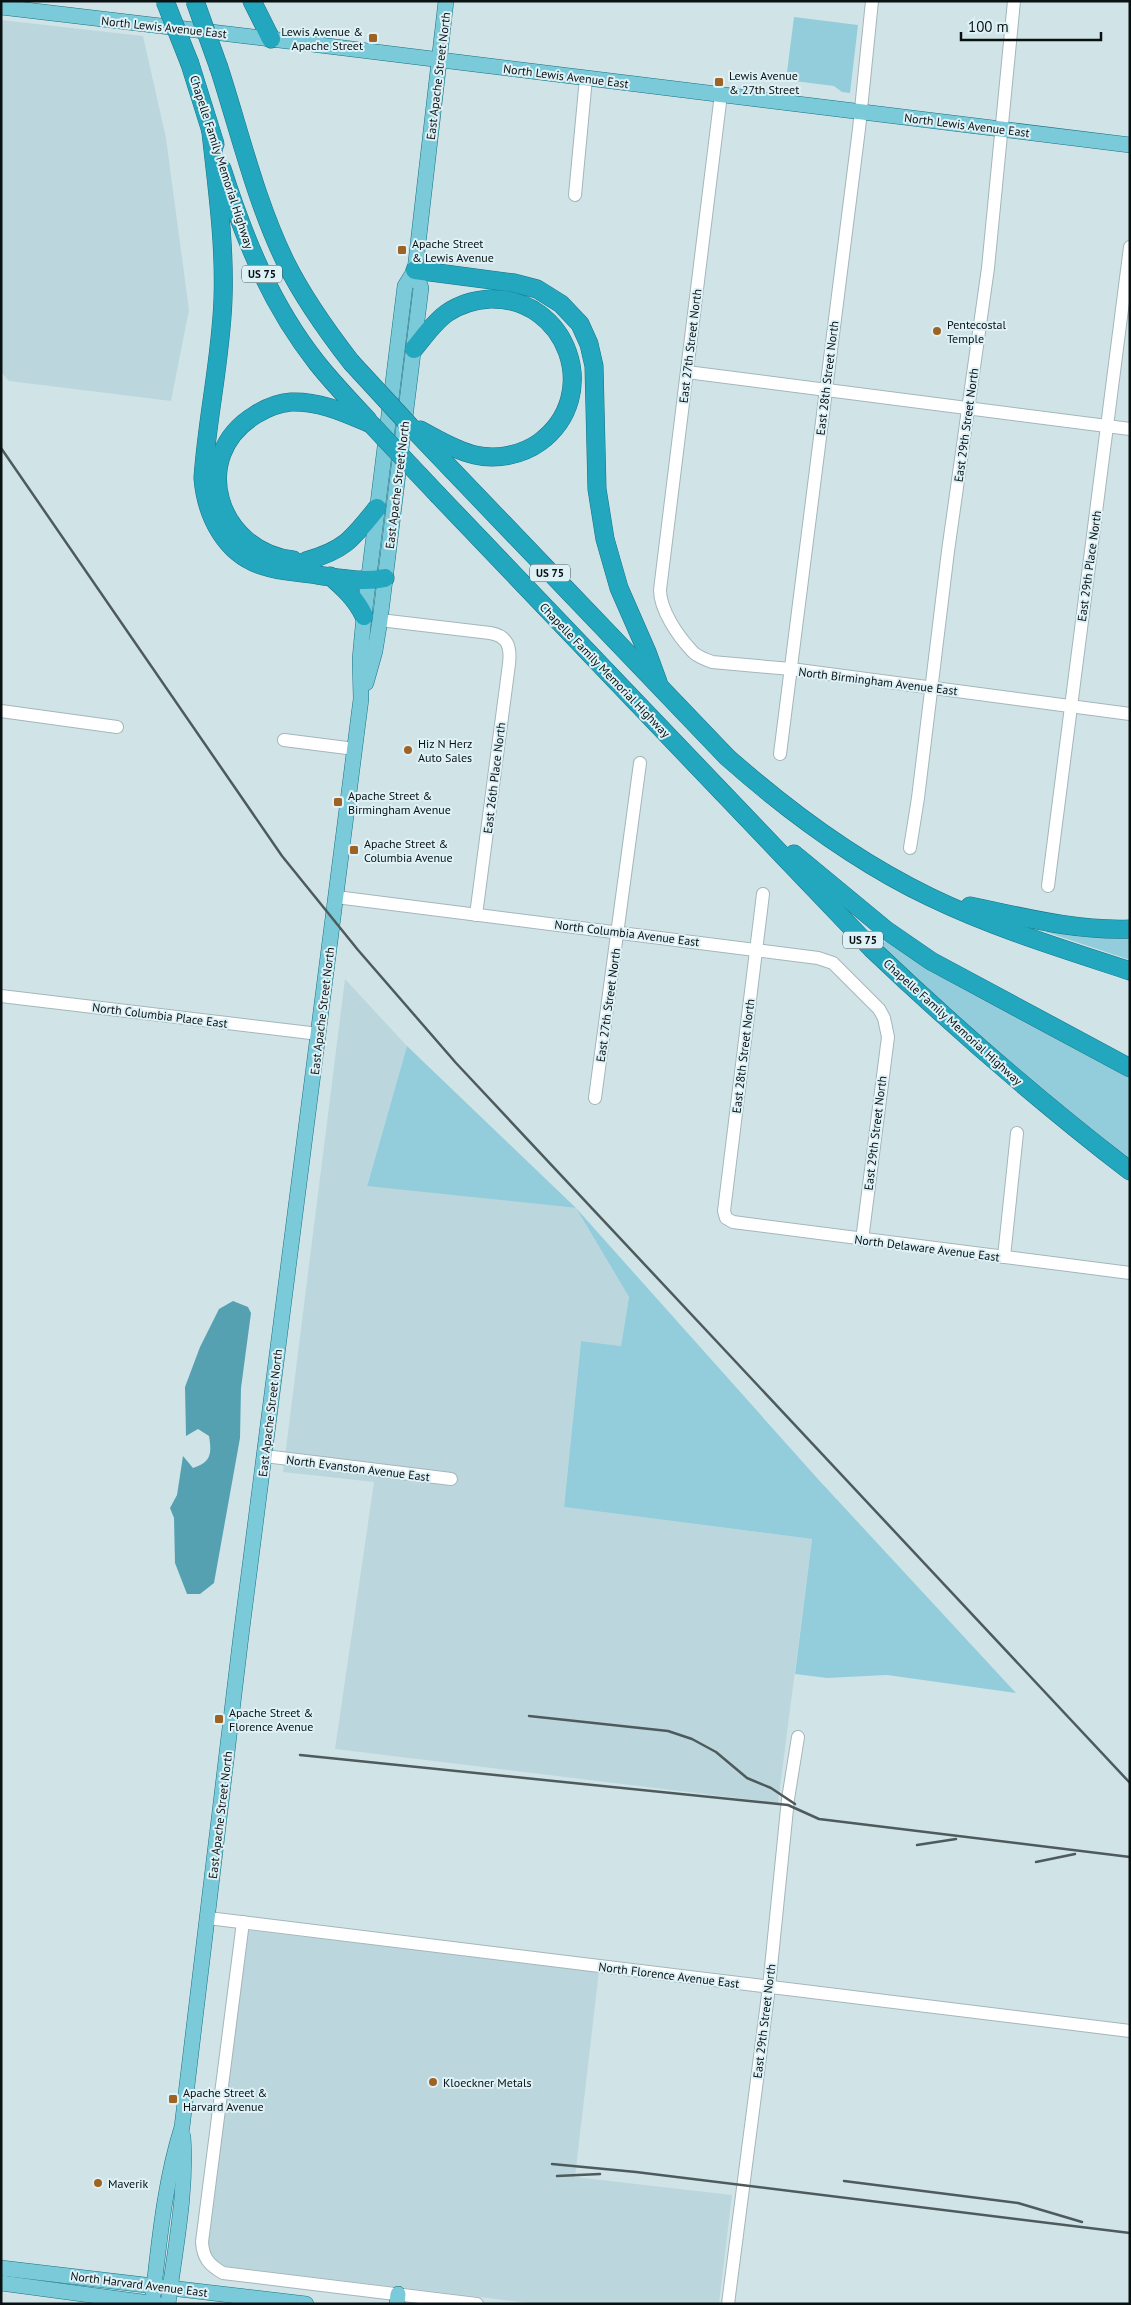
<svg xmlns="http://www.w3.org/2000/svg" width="1131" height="2305" viewBox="0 0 1131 2305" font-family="'PT Sans',sans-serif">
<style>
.built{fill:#bbd7dd}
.green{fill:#93cddb}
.water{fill:#55a1b2}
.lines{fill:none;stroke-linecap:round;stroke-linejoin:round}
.minor-casing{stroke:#a4b6bb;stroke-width:14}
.major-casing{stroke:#1a7283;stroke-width:16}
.highway-casing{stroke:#1a7283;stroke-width:19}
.minor{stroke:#fff;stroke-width:12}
.major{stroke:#7acad9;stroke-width:15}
.highway{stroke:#22a7bf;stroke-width:18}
.rail{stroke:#4e5a5c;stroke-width:2.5}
.highway-bridge-casing{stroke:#1a7283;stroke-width:19;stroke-linecap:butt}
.highway-bridge{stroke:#22a7bf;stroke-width:18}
.poi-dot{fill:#9e6323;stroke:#ddf1f6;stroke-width:2}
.labels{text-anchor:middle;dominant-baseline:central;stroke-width:4;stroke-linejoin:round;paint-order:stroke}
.shield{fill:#ddf1f6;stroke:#495457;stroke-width:1}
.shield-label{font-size:11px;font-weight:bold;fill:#0a1113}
.street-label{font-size:12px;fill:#0a1113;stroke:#ddf1f6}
.poi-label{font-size:12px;fill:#0a1113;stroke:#ddf1f6;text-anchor:start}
</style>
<rect width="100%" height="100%" fill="#d0e4e8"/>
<!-- built -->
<g class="built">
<polygon points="1,20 143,36 166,138 189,310 171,401 9,381 1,372"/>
<polygon points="345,979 407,1046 367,1185 576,1208 629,1297 621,1346 581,1341 564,1507 812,1539 778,1803 335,1749 374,1482 283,1472"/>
<polygon points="245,1930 599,1971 575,2177 732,2195 719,2304 537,2304 206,2264"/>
</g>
<!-- green -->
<g class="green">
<polygon points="794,17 858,25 850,93 842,92 834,86 786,80"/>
<polygon points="1047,928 1130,933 1130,960 1046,932"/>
<polygon points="889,939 1130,1077 1130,1161 966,1026 880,945"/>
<polygon points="407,1046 576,1208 817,1478 1016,1693 887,1675 827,1678 795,1674 812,1539 564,1507 581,1341 621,1346 629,1297 576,1208 367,1186"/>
</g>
<!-- water -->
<path class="water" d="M233,1301L248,1307L251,1313L241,1388L240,1438L214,1583L200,1594H187L175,1563L174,1518L170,1508L177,1495L183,1456L193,1468C211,1462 212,1454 209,1436L198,1429L186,1436L185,1387L200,1347L219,1309Z"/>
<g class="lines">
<!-- minor casing -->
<g class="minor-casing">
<g id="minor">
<path d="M721,94L660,590C660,610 678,636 692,651C697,657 705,659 712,662L791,669L1130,714"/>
<polyline points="575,195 586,78"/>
<polyline points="687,372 1130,429"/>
<path d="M380,620L490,633C508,636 511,647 509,664L476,915"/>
<polyline points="1,711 117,727"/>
<polyline points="284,740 355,749"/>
<polyline points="780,754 859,129 872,1"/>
<polyline points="910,848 918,798 948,551 988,268 1014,1"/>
<polyline points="1048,886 1130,247"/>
<polyline points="763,894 724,1211 726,1218 733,1222 1130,1273"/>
<polyline points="336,897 818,958 833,963 879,1009 884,1018 888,1037 862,1240"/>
<polyline points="1,996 319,1034"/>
<polyline points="595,1098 640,763"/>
<polyline points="1004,1257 1017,1133"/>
<polyline points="265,1456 451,1479"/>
<polyline points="208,1918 1130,2031"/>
<path d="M243,1922L202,2242C203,2258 209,2265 223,2273L477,2304"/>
<polyline points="728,2304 769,1987 788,1799 798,1737"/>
</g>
</g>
<!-- major casing -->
<g class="major-casing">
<g id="major">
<polyline points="1,7 271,39 1130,145"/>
<polyline points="366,683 375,651 380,620 421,288 415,270"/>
<polyline points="1,2268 306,2304"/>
<polyline points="1,2283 157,2304"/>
<path d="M152,2304C159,2245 164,2184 182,2127L241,1636L361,699L360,659L364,616L405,286L415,270L446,1"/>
<path d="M168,2304C175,2248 187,2192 183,2136"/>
<polyline points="397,2304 398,2294"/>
</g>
</g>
<!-- highway casing -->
<g class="highway-casing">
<g id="highway">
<polyline points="252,1 271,39"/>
<polyline points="190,64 215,144"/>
<path d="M219,68C240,133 256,202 286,263C304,299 327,331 351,362"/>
<path d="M211,132C217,188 225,243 223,299C221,359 207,418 203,478C206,515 225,555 264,566C281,572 300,572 317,575C340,578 362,583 385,578"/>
<path d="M222,169C244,238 271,305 317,363C333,383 350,401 368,420"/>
<polyline points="415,270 514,283 537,289 561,304 580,324 589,344 594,366 597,489 605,539 619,588 647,652 658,682"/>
<path d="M414,349C424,337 434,322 447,313C460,304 475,300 490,299C567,297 603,395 540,442C522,455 497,460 475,455C456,451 437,439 420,430"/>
<path d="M410,426L727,757C789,812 855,861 930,897C994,928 1063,949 1130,971"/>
<path d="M439,496L871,948C954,1027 1039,1101 1130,1171"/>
<path d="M293,560C217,551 188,456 255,415C266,408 278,403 291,402C320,401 345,413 371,424"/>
<path d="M306,561C345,550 352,539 377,508"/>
<path d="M330,576C344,588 356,599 364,616"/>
<polyline points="794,854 886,930 931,961 1130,1068"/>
<path d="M970,906C1023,917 1075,931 1130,929"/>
</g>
</g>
<!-- minor -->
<use href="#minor" class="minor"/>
<!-- major -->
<use href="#major" class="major"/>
<!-- highway -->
<use href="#highway" class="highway"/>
<!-- rail -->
<g class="rail">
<polyline points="1,448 282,856 358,950 456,1063 1130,1783"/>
<polyline points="529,1716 668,1731 692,1739 716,1752 747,1778 771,1788 795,1804"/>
<polyline points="300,1755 788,1805 819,1819 1130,1857"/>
<polyline points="917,1845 956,1839"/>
<polyline points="1036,1862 1075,1854"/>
<polyline points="552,2164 636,2172 1130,2233"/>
<polyline points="557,2176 600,2174"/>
<polyline points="844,2181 1018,2203 1082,2222"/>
</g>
<!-- highway-bridge casing -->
<g class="highway-bridge-casing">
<g id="highway-bridge">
<polyline points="165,1 190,64"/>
<polyline points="195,1 219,68"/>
<polyline points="351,362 410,426"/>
<polyline points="371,424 439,496"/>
</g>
</g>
<!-- highway-bridge -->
<use href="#highway-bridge" class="highway-bridge"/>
</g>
<!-- markers -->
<g class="poi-dot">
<rect x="368" y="33" width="10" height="10" rx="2.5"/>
<rect x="714" y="77" width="10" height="10" rx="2.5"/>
<rect x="397" y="245" width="10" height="10" rx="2.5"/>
<circle cx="937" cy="331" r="5"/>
<circle cx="408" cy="750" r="5"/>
<rect x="333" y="797" width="10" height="10" rx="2.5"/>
<rect x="349" y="845" width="10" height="10" rx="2.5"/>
<rect x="214" y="1714" width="10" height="10" rx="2.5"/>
<circle cx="433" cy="2082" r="5"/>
<rect x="168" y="2094" width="10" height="10" rx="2.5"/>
<circle cx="98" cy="2183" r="5"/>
</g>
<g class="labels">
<!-- shield labels -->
<g class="shield">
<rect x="242" y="265.5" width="40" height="17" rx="4"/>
<rect x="530" y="564.5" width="40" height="17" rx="4"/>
<rect x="843" y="931.5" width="40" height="17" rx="4"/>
</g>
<g class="shield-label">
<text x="262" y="274">US 75</text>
<text x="550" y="573">US 75</text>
<text x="863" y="940">US 75</text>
</g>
<!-- street labels -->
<g class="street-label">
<text transform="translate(164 27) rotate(6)">North Lewis Avenue East</text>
<text transform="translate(438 76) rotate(-83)">East Apache Street North</text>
<text transform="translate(566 76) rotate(7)">North Lewis Avenue East</text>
<text transform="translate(967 125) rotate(7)">North Lewis Avenue East</text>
<text transform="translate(222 162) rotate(72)">Chapelle Family Memorial Highway</text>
<text transform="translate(690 346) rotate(-83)">East 27th Street North</text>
<text transform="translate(827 378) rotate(-83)">East 28th Street North</text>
<text transform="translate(966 425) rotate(-82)">East 29th Street North</text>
<text transform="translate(397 485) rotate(-83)">East Apache Street North</text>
<text transform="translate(1089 566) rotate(-82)">East 29th Place North</text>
<text transform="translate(605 670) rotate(46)">Chapelle Family Memorial Highway</text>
<text transform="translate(878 681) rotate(7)">North Birmingham Avenue East</text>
<text transform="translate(494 778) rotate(-83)">East 26th Place North</text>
<text transform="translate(627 933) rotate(7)">North Columbia Avenue East</text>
<text transform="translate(608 1005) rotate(-82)">East 27th Street North</text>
<text transform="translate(322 1011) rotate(-83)">East Apache Street North</text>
<text transform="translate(160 1015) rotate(7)">North Columbia Place East</text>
<text transform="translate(953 1022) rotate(42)">Chapelle Family Memorial Highway</text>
<text transform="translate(743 1056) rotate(-83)">East 28th Street North</text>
<text transform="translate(875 1133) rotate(-83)">East 29th Street North</text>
<text transform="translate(927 1248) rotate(7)">North Delaware Avenue East</text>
<text transform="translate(270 1413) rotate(-83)">East Apache Street North</text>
<text transform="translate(358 1468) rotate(7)">North Evanston Avenue East</text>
<text transform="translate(220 1815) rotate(-83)">East Apache Street North</text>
<text transform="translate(669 1975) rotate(7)">North Florence Avenue East</text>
<text transform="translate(764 2021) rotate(-83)">East 29th Street North</text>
<text transform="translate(139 2284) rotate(7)">North Harvard Avenue East</text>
</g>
<!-- poi labels -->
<g class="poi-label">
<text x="363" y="31" text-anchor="end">Lewis Avenue &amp;<tspan x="363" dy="14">Apache Street</tspan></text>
<text x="729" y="75">Lewis Avenue<tspan x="729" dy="14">&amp; 27th Street</tspan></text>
<text x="412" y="243">Apache Street<tspan x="412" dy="14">&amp; Lewis Avenue</tspan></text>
<text x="947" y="324">Pentecostal<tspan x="947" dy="14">Temple</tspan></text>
<text x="418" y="743">Hiz N Herz<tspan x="418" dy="14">Auto Sales</tspan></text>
<text x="348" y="795">Apache Street &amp;<tspan x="348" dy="14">Birmingham Avenue</tspan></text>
<text x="364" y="843">Apache Street &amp;<tspan x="364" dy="14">Columbia Avenue</tspan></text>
<text x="229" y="1712">Apache Street &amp;<tspan x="229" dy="14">Florence Avenue</tspan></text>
<text x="443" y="2082">Kloeckner Metals</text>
<text x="183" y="2092">Apache Street &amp;<tspan x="183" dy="14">Harvard Avenue</tspan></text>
<text x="108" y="2183">Maverik</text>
</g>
</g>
<!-- border -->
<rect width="1131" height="2305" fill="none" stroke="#0a1113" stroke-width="5"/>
<!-- scale -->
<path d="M961 32v8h140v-8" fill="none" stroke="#0a1113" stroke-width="2.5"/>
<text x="968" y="32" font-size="15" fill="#0a1113" stroke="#ddf1f6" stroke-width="4" paint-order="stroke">100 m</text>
</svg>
